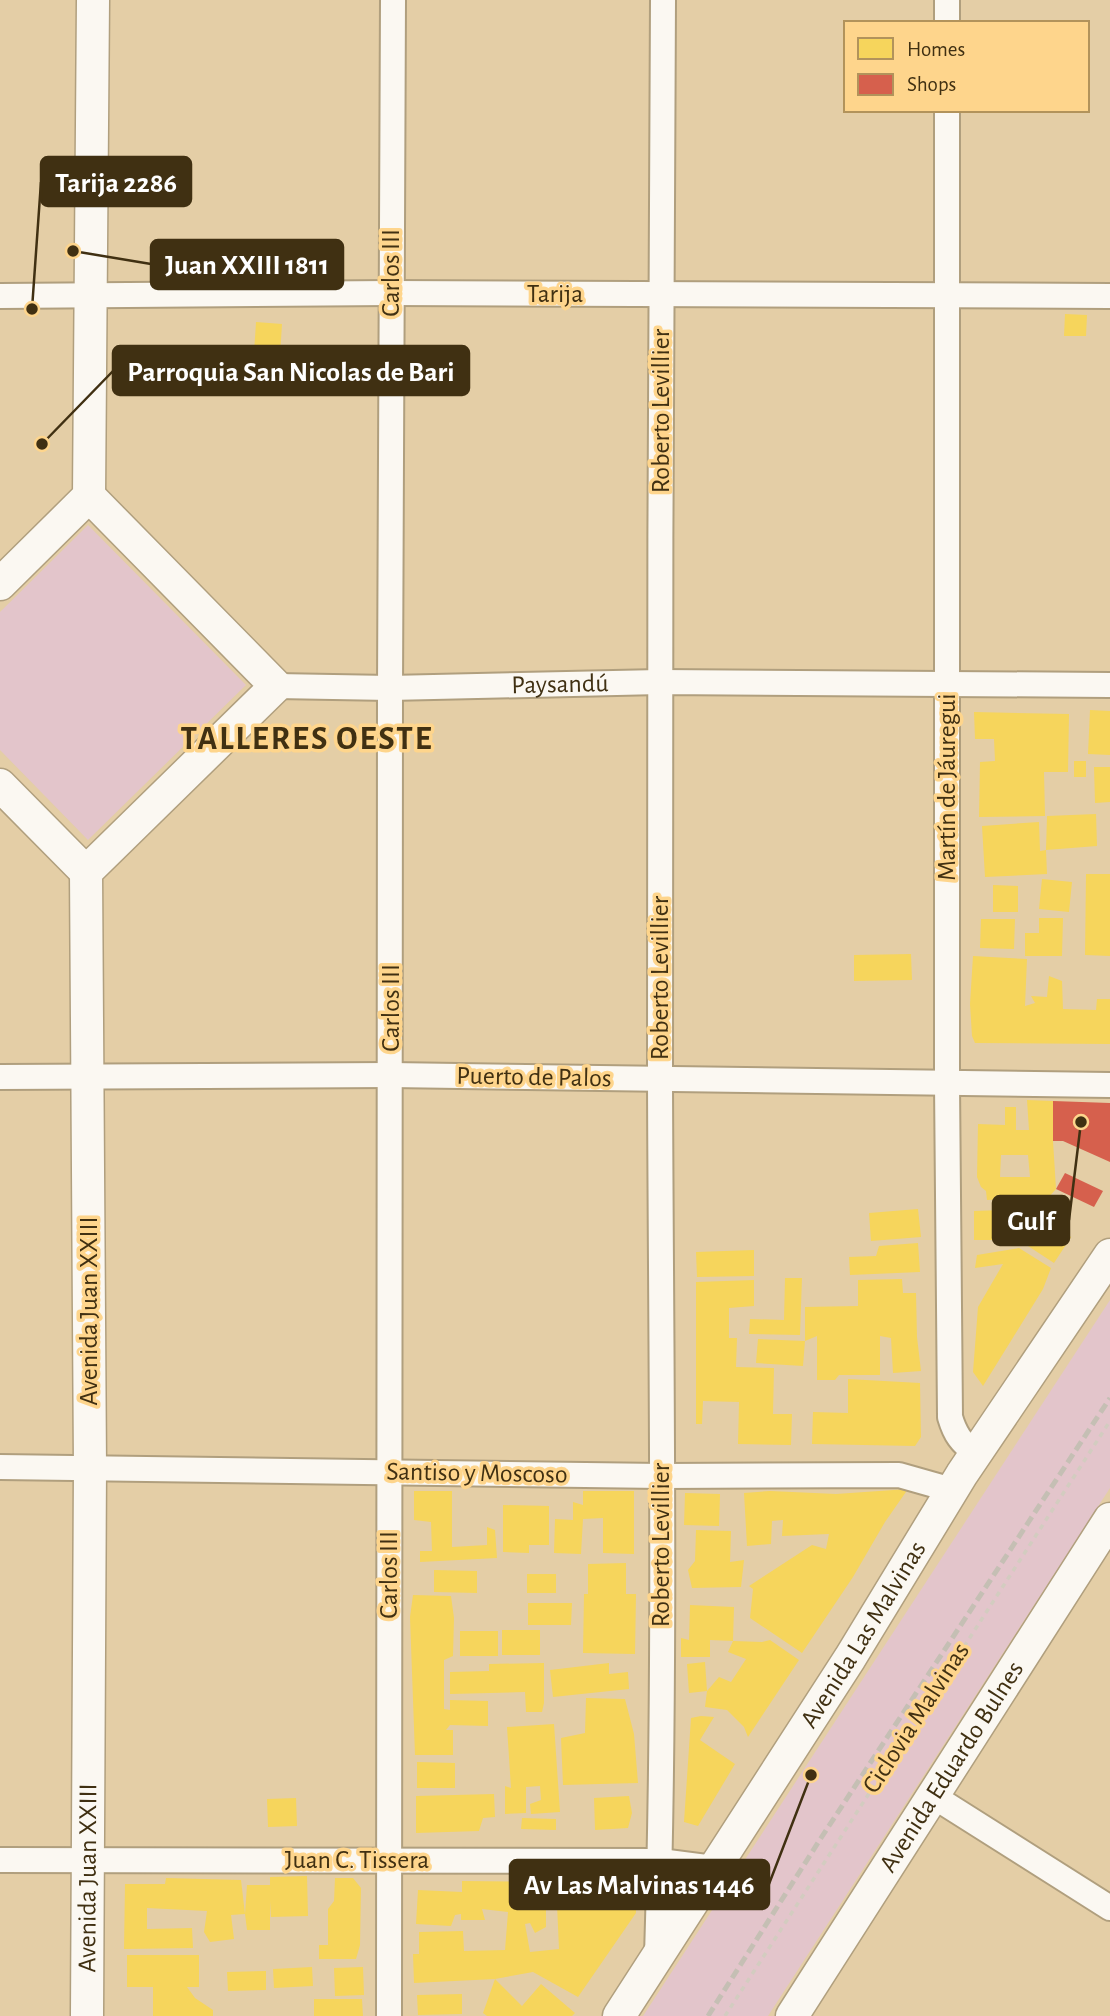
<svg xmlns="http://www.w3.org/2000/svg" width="1110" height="2016" viewBox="0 0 1110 2016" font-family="'Alegreya Sans',sans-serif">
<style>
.green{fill:#e3c5cb}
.homes{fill:#f6d55c;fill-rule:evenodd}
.shops{fill:#d6604d}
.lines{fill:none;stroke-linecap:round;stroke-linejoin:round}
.minor-casing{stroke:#b09f7e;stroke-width:28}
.major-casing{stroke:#b09f7e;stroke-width:35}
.path{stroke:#d3ccc0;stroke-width:3.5;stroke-dasharray:5 5;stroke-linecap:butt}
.minor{stroke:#fbf8f2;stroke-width:24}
.major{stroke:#fbf8f2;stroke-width:32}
.rail{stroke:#c5bfb4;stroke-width:5;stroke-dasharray:10 5;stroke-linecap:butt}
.labels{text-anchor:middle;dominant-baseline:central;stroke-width:7;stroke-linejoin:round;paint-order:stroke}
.street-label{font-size:26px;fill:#403012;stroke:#fed58c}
.district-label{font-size:33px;font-weight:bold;letter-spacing:2px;fill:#403012;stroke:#fed58c}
.leader{fill:none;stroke:#403012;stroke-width:2.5}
.callout-dot{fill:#403012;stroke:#fed58c;stroke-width:2.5}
.callout{fill:#403012;stroke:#403012;stroke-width:2.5}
.callout-label{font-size:28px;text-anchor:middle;font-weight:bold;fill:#fff}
</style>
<rect width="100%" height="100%" fill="#e4cea6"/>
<!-- green -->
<g class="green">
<polygon points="88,525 246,685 88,840 0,750 0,612"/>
<polygon points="1110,1300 1110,1488 768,2016 643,2016"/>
</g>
<!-- homes -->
<g class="homes">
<polygon points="1065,314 1087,315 1086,336 1064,336"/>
<polygon points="256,322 282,324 280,355 254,353"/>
<polygon points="1090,710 1110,711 1110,755 1088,754"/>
<polygon points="974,712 1069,714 1068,772 1044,772 1045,816 979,817 980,762 995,761 994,739 975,739"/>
<rect x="1074" y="761" width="12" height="16"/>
<polygon points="1094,767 1110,767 1110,802 1095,803"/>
<polygon points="1096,814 1097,846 1046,850 1047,816"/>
<polygon points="1039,822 1040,851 1046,850 1047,874 985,877 982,826"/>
<polygon points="1086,874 1110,874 1110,956 1085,955"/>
<polygon points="1042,879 1072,882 1069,912 1039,909"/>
<polygon points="993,885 1018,886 1018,912 993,912"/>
<polygon points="1039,918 1063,918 1062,956 1025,956 1025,933 1039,933"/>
<polygon points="981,919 1015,919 1014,949 980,948"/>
<polygon points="911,954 912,980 854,981 854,955"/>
<polygon points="973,956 1027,959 1025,1006 1035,1003 1031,996 1047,997 1049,976 1062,981 1063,1009 1096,1010 1097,999 1110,999 1110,1044 975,1043 972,1036 970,1004"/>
<path d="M1027,1100L1053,1101V1141L1056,1189L1039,1208L1031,1198L987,1200L986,1191L981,1187L977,1177L978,1124L1005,1125V1107H1016V1130H1029ZM1001,1155H1028L1030,1177H1000Z"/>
<polygon points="918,1209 921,1237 871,1241 869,1213"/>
<polygon points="1001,1210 1002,1240 974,1240 974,1211"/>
<polygon points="1042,1218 1071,1237 1054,1263 1025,1244"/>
<polygon points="918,1243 920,1272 850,1275 849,1257 876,1256 879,1246"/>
<polygon points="1019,1248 1051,1268 1043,1289 983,1386 973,1372 978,1307 1003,1264 975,1268 977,1255"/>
<polygon points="754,1250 754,1276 697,1277 696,1252"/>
<polygon points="785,1278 802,1278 800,1335 749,1334 750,1319 784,1320"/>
<polygon points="902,1279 903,1293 916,1293 917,1337 921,1371 893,1373 891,1338 880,1336 880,1375 839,1375 835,1380 817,1380 817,1336 805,1341 805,1307 858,1306 858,1280"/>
<polygon points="754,1280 754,1306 729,1308 729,1338 737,1338 736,1367 774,1368 773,1414 792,1414 791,1445 738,1444 739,1402 703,1401 702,1424 696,1424 696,1282"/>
<polygon points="758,1339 805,1341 803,1366 756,1363"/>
<polygon points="848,1379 920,1383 921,1437 915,1446 812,1444 813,1412 848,1413"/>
<polygon points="908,1489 885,1522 853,1577 802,1653 750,1618 753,1589 749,1586 812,1545 826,1549 829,1534 782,1536 783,1520 772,1521 771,1544 747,1546 744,1493 770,1491 836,1494"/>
<polygon points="414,1491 452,1491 452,1547 487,1545 487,1527 495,1530 497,1558 420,1562 420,1551 432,1551 431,1522 414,1520"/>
<polygon points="583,1491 634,1491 634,1554 603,1553 603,1518 583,1519 581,1554 554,1553 555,1519 573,1520 573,1502 583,1505"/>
<polygon points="685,1493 720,1494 719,1526 684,1525"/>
<polygon points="503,1505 549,1506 549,1545 529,1545 529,1553 503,1552"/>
<polygon points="696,1530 731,1531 730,1562 744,1560 741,1587 692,1588 688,1570 695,1561"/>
<polygon points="626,1563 626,1594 636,1594 635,1654 583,1653 584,1594 588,1594 588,1564"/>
<polygon points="434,1570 477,1571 477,1593 434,1592"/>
<rect x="527" y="1574" width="29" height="19"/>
<polygon points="413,1595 451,1596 454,1618 453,1656 444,1660 444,1709 450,1710 450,1700 488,1701 488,1726 450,1725 446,1730 453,1730 453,1755 415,1755 410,1617"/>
<polygon points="528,1603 572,1603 571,1625 528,1625"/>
<polygon points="690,1605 734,1607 733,1641 710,1640 710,1657 681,1657 681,1638 689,1640"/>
<rect x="502" y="1630" width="38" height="25"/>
<rect x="460" y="1631" width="38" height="25"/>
<polygon points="770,1640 799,1660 748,1737 744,1727 727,1710 705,1707 707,1691 719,1677 731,1682 746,1659 728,1652 733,1641 762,1642"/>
<polygon points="705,1662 707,1691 689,1693 687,1664"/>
<polygon points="544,1663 544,1703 542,1712 526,1712 525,1692 450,1694 450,1672 489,1671 489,1664"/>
<polygon points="609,1663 609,1674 628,1672 629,1689 553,1697 550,1670"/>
<polygon points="586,1698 625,1699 634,1734 638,1783 563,1785 561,1738 585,1733"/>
<polygon points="701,1716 714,1717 700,1740 735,1764 698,1826 684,1822 691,1718"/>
<polygon points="554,1724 560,1812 531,1814 530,1804 541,1800 540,1786 526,1787 526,1813 505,1814 505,1786 511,1788 507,1727"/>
<polygon points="417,1762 455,1763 455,1788 417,1788"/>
<polygon points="494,1794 495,1817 483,1818 479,1831 416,1833 416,1796"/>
<polygon points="629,1796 632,1813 628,1828 595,1830 594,1798"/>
<polygon points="296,1798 297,1826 268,1827 267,1799"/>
<polygon points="522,1818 556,1819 556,1830 521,1829"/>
<polygon points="307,1876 308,1916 271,1917 270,1901 270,1930 247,1930 245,1914 247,1885 270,1885 270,1877"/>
<polygon points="166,1878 241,1880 245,1914 231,1915 234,1939 210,1942 204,1932 207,1911 147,1908 147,1929 192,1928 193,1948 124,1949 125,1884 165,1884"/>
<polygon points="335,1878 353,1878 361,1888 360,1945 356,1959 319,1959 319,1945 328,1945 328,1909 334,1901"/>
<polygon points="462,1881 546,1882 546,1927 535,1933 530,1923 525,1924 530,1952 559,1949 556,1882 636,1882 636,1913 578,1997 533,1972 495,1979 522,2006 541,1984 575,2013 572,2016 487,2016 483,2013 495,1979 414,1983 413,1954 419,1954 419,1932 463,1931 464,1951 505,1950 508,1912 482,1909 485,1920 461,1920 461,1914 455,1915 451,1926 416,1924 418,1890 462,1892"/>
<polygon points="127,1955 199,1955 199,1987 187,1987 195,1998 213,2010 213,2016 153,2016 153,1987 127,1987"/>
<polygon points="312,1967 313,1986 274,1988 273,1969"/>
<polygon points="363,1967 364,1995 335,1996 334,1968"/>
<polygon points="266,1971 266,1990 228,1991 227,1972"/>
<polygon points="462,1994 462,2014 418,2015 417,1995"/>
<polygon points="314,1999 362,1999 363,2016 314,2016"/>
</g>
<!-- shops -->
<g class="shops">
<polygon points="1053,1101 1110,1103 1110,1162 1063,1141 1053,1141"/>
<polygon points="1065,1173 1103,1191 1094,1207 1056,1189"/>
</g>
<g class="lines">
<!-- minor casing -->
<g class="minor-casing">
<g id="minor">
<polyline points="947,0 947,23"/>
<path d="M947,110V1084L950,1417C955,1434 961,1443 976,1453"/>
<polyline points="0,296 391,293 1110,296"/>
<path id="s1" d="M276,686L390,688L660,682L1110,685"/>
<polyline points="0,1077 391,1075 1110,1085"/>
<polyline points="0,1467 662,1476 899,1475 952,1490"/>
<polyline points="933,1796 1110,1908"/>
<polyline points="0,1860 660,1861 714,1868"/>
<path d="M657,1956C666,1665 661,1373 660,1081C659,721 661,360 663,0"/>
<polyline points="389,2016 390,688 393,0"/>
</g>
</g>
<!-- major casing -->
<g class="major-casing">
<g id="major">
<polyline points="0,584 89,496 93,0"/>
<polyline points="0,785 86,872"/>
<path id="s2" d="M87,2016L90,1468L86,872L276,686L89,496"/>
<path id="s3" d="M619,2016L850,1658L962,1474L1110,1255"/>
<path id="s4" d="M792,2016L1110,1519"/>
</g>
</g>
<!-- path -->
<polyline class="path" points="725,2016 1110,1421"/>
<!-- minor -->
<use href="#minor" class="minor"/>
<!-- major -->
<use href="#major" class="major"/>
<!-- rail -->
<polyline class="rail" points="708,2016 821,1838 1110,1398"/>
</g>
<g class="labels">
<!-- street labels -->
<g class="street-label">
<text transform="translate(391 273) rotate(-90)">Carlos III</text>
<text x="555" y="294">Tarija</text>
<text transform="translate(661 411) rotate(-90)">Roberto Levillier</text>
<text stroke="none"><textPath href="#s1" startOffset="284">Paysandú</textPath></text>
<text transform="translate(947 787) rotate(-90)">Martín de Jáuregui</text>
<text transform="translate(660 978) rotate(-90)">Roberto Levillier</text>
<text transform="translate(391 1008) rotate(-90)">Carlos III</text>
<text transform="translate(534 1077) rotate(1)">Puerto de Palos</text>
<text transform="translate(89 1311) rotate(-90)">Avenida Juan XXIII</text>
<text transform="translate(477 1473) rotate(1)">Santiso y Moscoso</text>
<text transform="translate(661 1545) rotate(-90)">Roberto Levillier</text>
<text transform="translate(389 1575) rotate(-90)">Carlos III</text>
<text stroke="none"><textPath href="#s3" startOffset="453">Avenida Las Malvinas</textPath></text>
<text transform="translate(916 1718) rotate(-57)">Ciclovia Malvinas</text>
<text stroke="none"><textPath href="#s4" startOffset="296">Avenida Eduardo Bulnes</textPath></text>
<text x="357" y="1860">Juan C. Tissera</text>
<text stroke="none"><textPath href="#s2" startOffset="138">Avenida Juan XXIII</textPath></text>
</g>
<!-- district labels -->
<g class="district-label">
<text x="307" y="739">TALLERES OESTE</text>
</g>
</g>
<!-- callouts -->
<path class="leader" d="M32 309L41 182M73 251L151 264M42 444L113 371M1081 1122L1069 1220M811 1775L769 1884"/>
<g class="callout-dot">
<circle cx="32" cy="309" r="7"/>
<circle cx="73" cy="251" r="7"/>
<circle cx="42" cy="444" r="7"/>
<circle cx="1081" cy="1122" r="7"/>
<circle cx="811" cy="1775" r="7"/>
</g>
<g class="callout">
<rect x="41" y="157" width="150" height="49" rx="7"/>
<rect x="151" y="240" width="192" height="49" rx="7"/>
<rect x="113" y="346" width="356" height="49" rx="7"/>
<rect x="993" y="1196" width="76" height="49" rx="7"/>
<rect x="510" y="1860" width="259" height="49" rx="7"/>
</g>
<g class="callout-label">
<text x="116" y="192">Tarija 2286</text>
<text x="247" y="274">Juan XXIII 1811</text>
<text x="291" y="381">Parroquia San Nicolas de Bari</text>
<text x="1031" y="1230">Gulf</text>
<text x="639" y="1894">Av Las Malvinas 1446</text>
</g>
<!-- legend -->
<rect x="844" y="21" width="245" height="91" fill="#fed58c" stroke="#b2935b" stroke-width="2"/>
<rect x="858" y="38" width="35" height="21" fill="#f6d55c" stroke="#b2935b" stroke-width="2"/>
<text x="907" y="56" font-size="21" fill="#403012">Homes</text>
<rect x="858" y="74" width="35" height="21" fill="#d6604d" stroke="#b2935b" stroke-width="2"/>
<text x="907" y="91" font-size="21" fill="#403012">Shops</text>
</svg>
